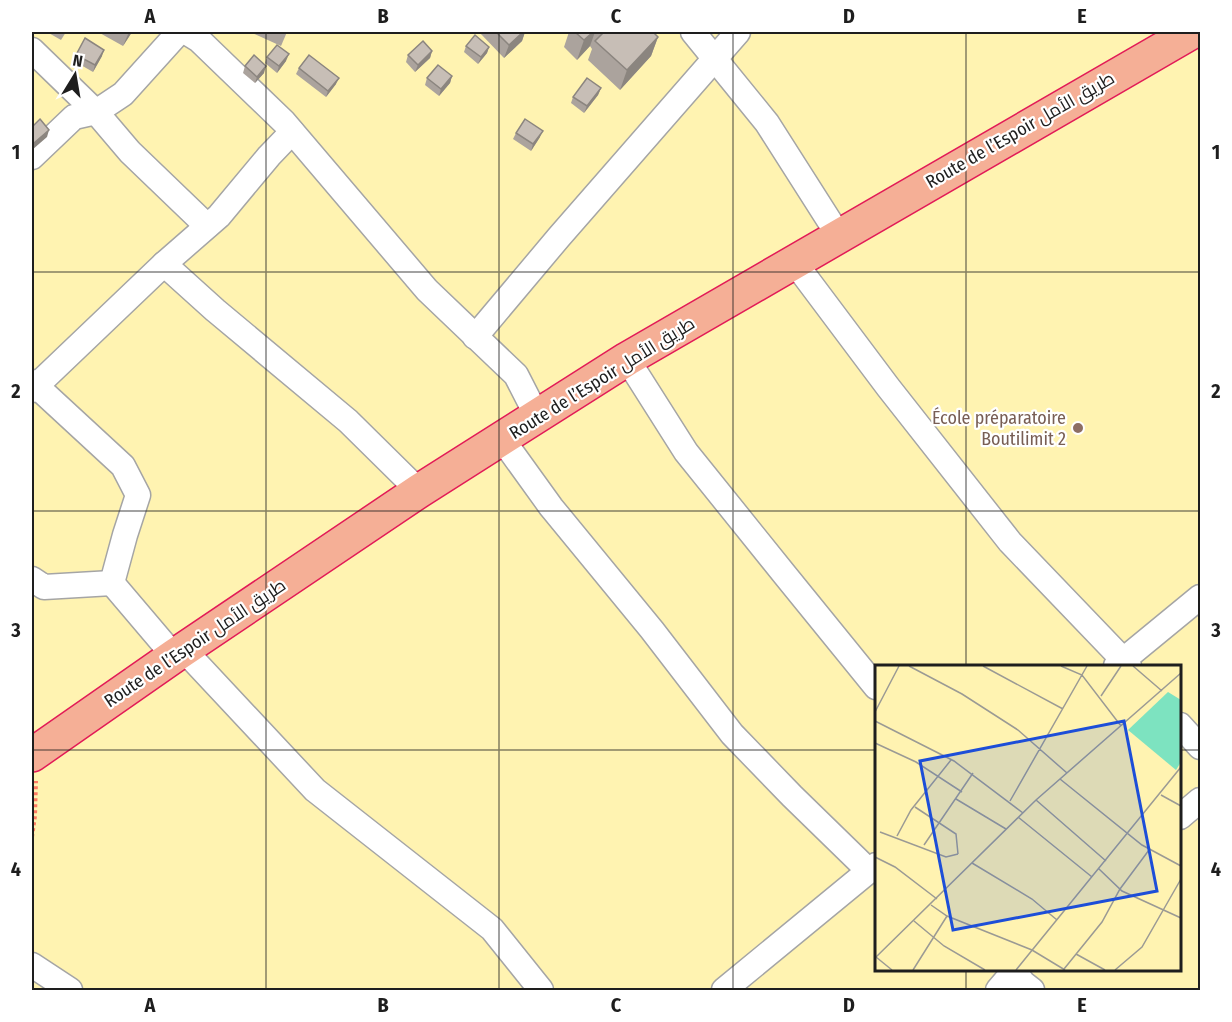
<svg xmlns="http://www.w3.org/2000/svg" width="1232" height="1022" viewBox="0 0 1232 1022" font-family="'Fira Sans Condensed',Cairo,sans-serif">
<style>
.sand{fill:#fff3b1;fill-rule:evenodd}
.lines{fill:none;stroke-linecap:round;stroke-linejoin:round}
.minor-casing{stroke:#a5a5a5;stroke-width:27}
.trunk-casing{stroke:#e21b57;stroke-width:36}
.path{stroke:#ff7b64;stroke-width:4;stroke-dasharray:3 3;stroke-linecap:butt}
.minor{stroke:#fff;stroke-width:24}
.trunk{stroke:#f5af96;stroke-width:33}
.wall{fill:#aba39d}
.shaded-wall{fill:#8b857f}
.building{fill:#c7beb6;stroke:#8b857f;stroke-width:1.5}
.grid{fill:none;stroke:#1e1e1e;stroke-width:1.5;stroke-opacity:0.55}
.education-dot{fill:#8d6e63;stroke:#fff;stroke-width:2}
.labels{text-anchor:middle;dominant-baseline:central;stroke-width:4.5;stroke-linejoin:round;paint-order:stroke}
.street-label{font-size:18px;fill:#1e1e1e;stroke:#fff}
.education-label{font-size:18px;fill:#785e54;stroke:#fff;text-anchor:end}
.inset-road{fill:none;stroke:#9b9a94;stroke-width:1.5}
.view{fill:#1d4ed8;fill-opacity:0.15;stroke:#1d4ed8;stroke-width:3}
.inset-edge{fill:none;stroke:#1e1e1e;stroke-width:3}
.neatline{fill:none;stroke:#1e1e1e;stroke-width:2}
.grid-label{font-size:20px;text-anchor:middle;font-weight:bold;fill:#1e1e1e}
</style>
<rect width="100%" height="100%" fill="#efece3"/>
<!-- sand -->
<path class="sand" d="M32,32H1200V990H32ZM876,666H1180V970H876Z"/>
<g class="lines">
<!-- minor casing -->
<g class="minor-casing">
<g id="minor">
<polyline points="186,32 199,40 284,122 427,290 516,375 537,416"/>
<polyline points="693,32 767,123 839,236"/>
<polyline points="32,50 96,112 130,152 207,226"/>
<polyline points="32,157 74,117 96,112 123,94 179,32"/>
<polyline points="795,263 888,387 1010,542 1129,666"/>
<polyline points="164,264 215,310 348,421 419,491"/>
<polyline points="475,337 559,237 738,32"/>
<polyline points="627,359 686,452 785,575 876,687"/>
<polyline points="32,382 123,466 138,495 125,535 112,583"/>
<polyline points="32,390 164,264 219,216 269,156 292,132"/>
<polyline points="502,439 551,507 652,630 732,734 792,796 869,871"/>
<polyline points="32,579 44,587 112,583"/>
<polyline points="112,583 174,656"/>
<polyline points="184,650 315,790 492,929 541,990"/>
<polyline points="1116,666 1200,597"/>
<polyline points="1180,725 1200,747"/>
<polyline points="1180,817 1200,800"/>
<polyline points="32,965 70,990"/>
<polyline points="1014,970 1023,983 1032,990"/>
<polyline points="724,990 876,865"/>
<polyline points="998,990 1015,970"/>
</g>
</g>
<!-- trunk casing -->
<g class="trunk-casing">
<polyline id="trunk" points="32,755 174,656 419,491 627,359 1192,32"/>
</g>
<!-- path -->
<polyline class="path" points="32,837 35,816 36,781"/>
<!-- minor -->
<use href="#minor" class="minor"/>
<!-- trunk -->
<use href="#trunk" class="trunk"/>
</g>
<!-- wall -->
<g class="wall">
<polygon points="47,32 66,32 61,40"/>
<polygon points="98,32 132,32 123,46"/>
<polygon points="250,32 287,32 281,46"/>
<polygon points="479,32 525,32 522,41 504,58"/>
<polygon points="569,32 653,32 658,37 651,56 620,90 588,60 592,49 590,46 577,60 564,47"/>
<polygon points="466,46 489,47 487,53 478,64 464,52"/>
<polygon points="432,51 430,58 415,72 406,62 408,55"/>
<polygon points="76,55 102,56 93,72 74,61"/>
<polygon points="267,57 286,61 277,73 265,63"/>
<polygon points="245,66 264,73 255,83 243,73"/>
<polygon points="299,68 336,84 326,97 296,74"/>
<polygon points="452,76 450,83 439,96 425,85 427,78"/>
<polygon points="601,88 598,95 584,113 571,103 573,97"/>
<polygon points="516,133 540,137 531,151 513,139"/>
</g>
<!-- shaded-wall -->
<g class="shaded-wall">
<polygon points="129,32 132,32 123,46"/>
<polygon points="523,32 525,32 522,41 504,58 509,45"/>
<polygon points="593,32 595,32 590,46 577,60 584,40"/>
<polygon points="658,37 651,56 620,90 627,70"/>
<polygon points="489,47 487,53 478,64 481,57"/>
<polygon points="104,50 102,56 93,72 95,65"/>
<polygon points="432,51 430,58 415,72 418,65"/>
<polygon points="289,54 286,61 277,73 279,66"/>
<polygon points="266,66 264,73 255,83 257,77"/>
<polygon points="452,76 450,83 439,96 441,89"/>
<polygon points="339,78 336,84 326,97 328,91"/>
<polygon points="601,88 598,95 584,113 587,106"/>
<polygon points="49,130 47,137 32,150 34,143"/>
<polygon points="543,131 540,137 531,151 533,144"/>
</g>
<!-- building -->
<g class="building">
<polygon points="496,32 523,32 509,45"/>
<polygon points="575,32 593,32 584,40"/>
<polygon points="602,32 653,32 658,37 627,70 595,41 603,33"/>
<polygon points="475,35 489,47 481,57 466,46"/>
<polygon points="85,38 104,50 95,65 76,55"/>
<polygon points="423,41 432,51 418,65 408,55"/>
<polygon points="277,45 289,54 279,66 267,57"/>
<polygon points="254,55 266,66 257,77 245,66"/>
<polygon points="309,55 339,78 328,91 299,68"/>
<polygon points="438,65 452,76 441,89 427,78"/>
<polygon points="587,78 601,88 587,106 573,97"/>
<polygon points="40,119 49,130 34,143 32,141 32,127"/>
<polygon points="525,119 543,131 533,144 516,133"/>
</g>
<!-- grid -->
<path class="grid" d="M266,32V990M499,32V990M733,32V990M966,32V666M32,272H1200M32,511H1200M32,750H876M1180,750H1200M966,970V990"/>
<!-- markers -->
<circle class="education-dot" cx="1078" cy="428" r="6"/>
<g class="labels">
<!-- street labels -->
<g class="street-label">
<text transform="translate(1020 130) rotate(-30)">Route de l’Espoir طريق الأمل</text>
<text transform="translate(602 378) rotate(-32)">Route de l’Espoir طريق الأمل</text>
<text transform="translate(195 643) rotate(-34)">Route de l’Espoir طريق الأمل</text>
</g>
<!-- education labels -->
<g class="education-label">
<text x="1066" y="418">École préparatoire<tspan x="1066" dy="21">Boutilimit 2</tspan></text>
</g>
</g>
<!-- overview -->
<g transform="translate(875 665)">
<rect width="306" height="306" fill="#efece3"/>
<path d="M0,1H306V305H0Z" fill="#fff3b1"/>
<path d="M293,27L306,35V97L301,105L253,65Z" fill="#7de3c0"/>
<path class="inset-road" d="M34,1L87,29L143,65L192,108M108,1L188,44M186,1L207,10L246,61M258,1L287,26M226,31L246,1M0,47L24,1M0,56L79,96L148,148M0,78L41,97L87,127M185,114L267,180L306,201M286,130L306,141M81,134L131,164M161,135L231,196M135,136L212,1M40,142L81,169L83,189M143,152L217,212M5,167L71,192L83,189M22,171L36,145L76,95M49,180L98,108M0,192L20,202L62,234M97,198L157,234L182,255M224,204L247,226L306,253M56,240L72,251L157,285L190,305M39,256L69,281L110,305M201,289L230,305M1,292L17,305M0,293L161,135L306,8M189,304L227,257L245,224L274,185M38,305L72,251M141,305L306,102M240,305L267,282L306,214"/>
<path class="view" d="M249,56L282,226L78,265L45,96Z"/>
<rect width="306" height="306" class="inset-edge"/>
</g>
<!-- border -->
<rect width="1232" height="1022" fill="none" stroke="#ffffff" stroke-width="66"/>
<!-- north arrow -->
<g transform="translate(75 75) rotate(11)" stroke="#ffffff" stroke-width="4.5" paint-order="stroke">
<path d="M0-4.5L10 22L0 15L-10 22Z" fill="#1e1e1e"/>
<text y="-9" font-size="16" font-weight="bold" text-anchor="middle" fill="#1e1e1e">N</text>
</g>
<rect x="33" y="33" width="1166" height="956" class="neatline"/>
<g class="grid-label">
<text x="150" y="23">A</text>
<text x="383" y="23">B</text>
<text x="616" y="23">C</text>
<text x="849" y="23">D</text>
<text x="1082" y="23">E</text>
<text x="16" y="159">1</text>
<text x="1216" y="159">1</text>
<text x="16" y="398">2</text>
<text x="1216" y="398">2</text>
<text x="16" y="637">3</text>
<text x="1216" y="637">3</text>
<text x="16" y="876">4</text>
<text x="1216" y="876">4</text>
<text x="150" y="1012">A</text>
<text x="383" y="1012">B</text>
<text x="616" y="1012">C</text>
<text x="849" y="1012">D</text>
<text x="1082" y="1012">E</text>
</g>
</svg>
